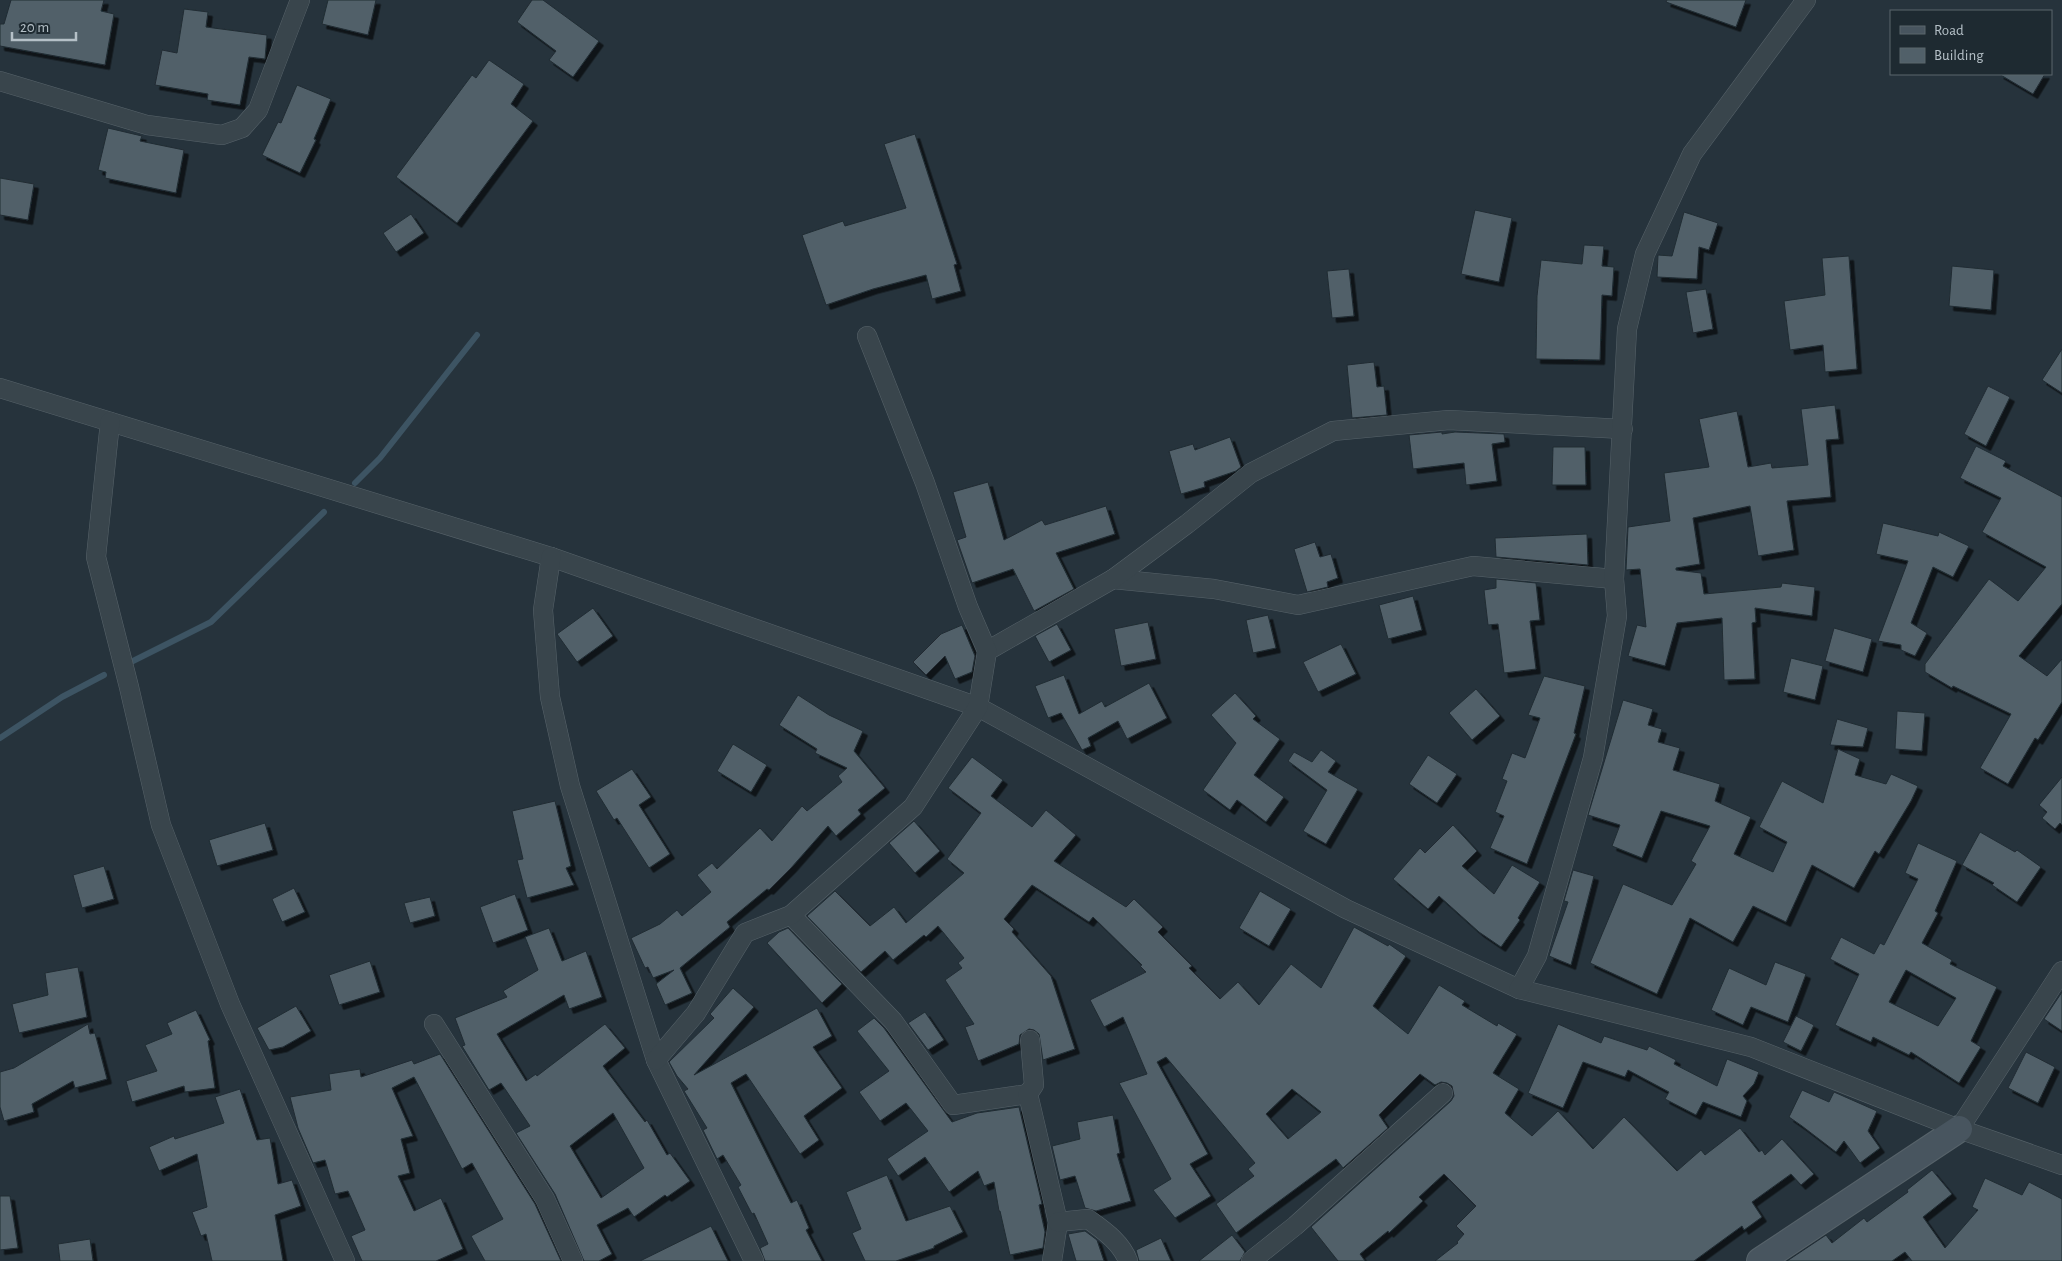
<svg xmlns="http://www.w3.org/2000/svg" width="2062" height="1261" viewBox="0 0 2062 1261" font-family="'Alegreya Sans',sans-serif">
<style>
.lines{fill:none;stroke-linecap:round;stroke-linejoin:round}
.stream{stroke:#3d5463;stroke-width:6}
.building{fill:#516069;stroke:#202c33;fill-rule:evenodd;filter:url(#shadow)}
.street-casing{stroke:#57636a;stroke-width:20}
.secondary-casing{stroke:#57636a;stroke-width:28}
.street{stroke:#39454c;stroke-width:19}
.secondary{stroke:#48555f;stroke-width:26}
</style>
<defs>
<filter id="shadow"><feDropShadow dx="4.5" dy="4.5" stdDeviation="0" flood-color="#0009"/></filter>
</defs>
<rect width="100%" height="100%" fill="#26333c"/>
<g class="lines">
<!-- stream -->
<g class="stream">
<polyline points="355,483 380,458 477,335"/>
<polyline points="133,661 211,622 324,512"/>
<polyline points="0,738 62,697 104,675"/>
</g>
</g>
<!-- building -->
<g class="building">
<polygon points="11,0 104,0 101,11 114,14 105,65 0,46 0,24 4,24"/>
<polygon points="328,0 376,0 368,35 322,24"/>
<polygon points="532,0 543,0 599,41 573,77 549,60 556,51 517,22"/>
<polygon points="1667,0 1746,0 1736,27 1666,2"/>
<polygon points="184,9 208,12 206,27 267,35 265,59 249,57 240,105 207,100 208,94 155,85 162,50 177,53"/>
<polygon points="489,60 524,84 511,104 533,121 457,223 396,177 472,75 476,78"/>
<polygon points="1999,74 2045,74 2033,94"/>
<polygon points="297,85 331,99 314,139 316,140 300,173 262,155 278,122 281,123"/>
<polygon points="108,128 142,136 140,141 184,150 176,193 105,178 106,172 98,170"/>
<polygon points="915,134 957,264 954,265 961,291 932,299 926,275 873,289 826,305 802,235 843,221 845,226 906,208 884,144"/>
<polygon points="0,178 34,184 28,220 0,215"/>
<polygon points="1475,210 1512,218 1499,282 1461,274"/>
<polygon points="1684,212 1718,223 1709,250 1699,247 1697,279 1657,277 1658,255 1672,256"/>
<polygon points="411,214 424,233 396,252 383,233"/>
<polygon points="1584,245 1604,246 1602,266 1614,267 1612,296 1602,295 1600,360 1536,359 1537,296 1541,260 1582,264"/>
<polygon points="1849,256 1857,369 1825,372 1823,345 1790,350 1784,301 1825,295 1822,258"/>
<polygon points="1952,266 1994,270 1991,310 1949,306"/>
<polygon points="1349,269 1354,316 1332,318 1327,271"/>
<polygon points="1706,289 1713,329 1693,333 1686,292"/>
<polygon points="2062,349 2062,393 2042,380"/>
<polygon points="1374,362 1377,387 1384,386 1387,415 1352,418 1347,365"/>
<polygon points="1988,386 2010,397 1986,446 1964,434"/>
<polygon points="1835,405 1839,439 1826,440 1831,497 1787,501 1794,550 1758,556 1750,506 1693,518 1700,564 1676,568 1676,570 1701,573 1704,594 1781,587 1782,583 1815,587 1812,616 1755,608 1756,622 1752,623 1755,679 1724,680 1722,618 1677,623 1665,666 1628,656 1637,625 1646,627 1640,569 1626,570 1628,527 1670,521 1664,473 1709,467 1699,419 1737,411 1748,467 1771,463 1772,468 1808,465 1801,409"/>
<polygon points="1442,432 1442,434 1455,432 1504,434 1505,442 1492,444 1497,481 1466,485 1464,463 1413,469 1409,435"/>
<polygon points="1230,437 1241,467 1236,471 1204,482 1205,487 1181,494 1169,451 1193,444 1195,450"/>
<polygon points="1976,446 2006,461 2003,466 2062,497 2062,604 2019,656 2047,676 2062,659 2062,702 2038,740 2035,738 2008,784 1980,768 2011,714 1953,686 1952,688 1925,672 1925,664 1989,579 2018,601 2046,567 1982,532 2001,498 1960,478"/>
<polygon points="1553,447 1585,447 1586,485 1552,485"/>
<polygon points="988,482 1004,540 1042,520 1045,525 1106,506 1115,534 1056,553 1074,589 1034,611 1013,569 972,583 957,540 966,537 953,492"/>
<polygon points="1883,523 1938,536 1939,532 1969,546 1953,577 1933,567 1911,623 1927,633 1915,656 1901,650 1901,645 1878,641 1908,561 1876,554"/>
<polygon points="1587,534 1588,565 1496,557 1495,538"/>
<polygon points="1315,542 1320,557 1331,554 1338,578 1327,582 1328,587 1307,592 1294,549"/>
<polygon points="1496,579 1536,583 1540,620 1530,621 1536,669 1504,673 1498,624 1488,625 1484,590 1496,588"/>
<polygon points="1413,596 1422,630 1388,639 1379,605"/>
<polygon points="593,608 613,636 577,662 557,634"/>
<polygon points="1268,615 1276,648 1253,653 1246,620"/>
<polygon points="1148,622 1156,659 1121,666 1114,629"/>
<polygon points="1057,624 1071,650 1049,662 1035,636"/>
<polygon points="962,625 975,656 972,672 955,679 945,656 926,675 913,662 941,634"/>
<polygon points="1834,628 1872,639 1863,672 1825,661"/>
<polygon points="1341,644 1356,674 1318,692 1303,662"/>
<polygon points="1791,658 1823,666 1815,700 1783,692"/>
<polygon points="1064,675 1079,714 1102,701 1105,707 1149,683 1167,718 1127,739 1118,721 1088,738 1091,746 1082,750 1061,713 1048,718 1035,686"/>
<polygon points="1544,676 1585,686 1574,733 1576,734 1527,864 1490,848 1504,816 1495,812 1507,781 1502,779 1512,753 1525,758 1540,718 1528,715"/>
<polygon points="1476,689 1500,716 1472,740 1449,713"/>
<polygon points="1235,693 1256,716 1253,719 1280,739 1254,775 1284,797 1266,822 1237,800 1230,810 1203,790 1236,743 1211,715"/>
<polygon points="798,695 829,715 863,731 854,751 885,788 858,810 861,814 836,836 828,826 791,868 769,890 767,889 727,922 730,927 680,968 692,993 665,1005 656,984 674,970 653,978 648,967 645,968 631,938 660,924 677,910 682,916 711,892 697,875 712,863 717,869 760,828 772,841 802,806 807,811 842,782 838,776 847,768 815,753 817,749 779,725"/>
<polygon points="1623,700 1653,709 1648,725 1662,729 1658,742 1680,748 1673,770 1720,784 1715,801 1751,817 1734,854 1773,872 1787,842 1759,827 1782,781 1823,803 1838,749 1860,759 1855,775 1886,784 1891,774 1918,786 1911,801 1879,854 1875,851 1854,888 1812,865 1786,922 1753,906 1733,942 1690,918 1657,994 1590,963 1623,884 1672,905 1696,864 1691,861 1710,826 1661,811 1642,858 1612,846 1620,825 1588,815"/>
<polygon points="1897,711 1925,713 1922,751 1895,749"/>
<polygon points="1837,719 1868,728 1863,747 1830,745"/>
<polygon points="733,744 767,765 751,792 717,771"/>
<polygon points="1321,750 1336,761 1328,772 1358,789 1326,844 1303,831 1327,790 1288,761 1294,752 1312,762"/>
<polygon points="1428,755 1457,774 1437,803 1409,784"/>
<path d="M972,757L1003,780L991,796L1032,827L1046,810L1076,835L1054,861L1126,907L1134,899L1163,927L1158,932L1192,966L1189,968L1220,999L1238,982L1259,1005L1291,964L1321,988L1354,927L1388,946L1389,944L1406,956L1373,1006L1408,1034L1439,985L1465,1001L1462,1005L1497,1026L1498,1023L1517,1034L1493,1073L1519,1089L1505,1113L1532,1136L1558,1111L1593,1149L1624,1117L1677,1171L1701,1150L1705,1155L1740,1128L1759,1152L1762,1150L1765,1155L1782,1139L1814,1174L1801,1185L1791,1174L1752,1202L1762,1217L1744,1230L1742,1226L1694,1261H1435L1458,1243L1457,1242L1464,1234L1456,1226L1476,1206L1444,1174L1419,1197L1423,1201L1389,1233L1388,1231L1360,1254L1365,1261H1338L1311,1227L1451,1101L1454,1096L1452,1086L1447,1083L1441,1082L1435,1085L1420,1074L1379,1115L1388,1128L1343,1168L1336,1159L1236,1233L1216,1204L1254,1176L1248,1169L1255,1163L1166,1057L1157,1062L1208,1154L1190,1164L1211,1196L1175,1218L1153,1190L1171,1179L1119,1083L1147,1074L1123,1017L1104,1027L1090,1000L1146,972L1140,966L1142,965L1093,917L1089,922L1032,885L1004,919L1014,929L1012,932L1051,976L1075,1049L1043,1060L1039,1034L1034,1030L1029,1029L1020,1035L1019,1044L978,1061L965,1027L974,1024L945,980L962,968L958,963L964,958L938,926L926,937L924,935L893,960L885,951L861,972L807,916L835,891L870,926L894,907L906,923L964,873L947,859L981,813L948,788ZM1292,1089L1321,1112L1288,1139L1266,1114Z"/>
<polygon points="632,769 651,797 639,805 670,854 649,868 617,818 614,820 596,791"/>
<polygon points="2062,777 2062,825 2060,823 2055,829 2042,818 2047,812 2039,805"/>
<polygon points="555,801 571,866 566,868 574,885 527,898 517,860 523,859 512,811"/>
<polygon points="914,821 940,851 915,873 889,843"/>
<polygon points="265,823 273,850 217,866 209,840"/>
<polygon points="1453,825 1477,851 1462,866 1494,894 1512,865 1540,882 1518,918 1520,920 1501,947 1479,932 1439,896 1428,909 1393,879 1420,848 1425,853"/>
<polygon points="1980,832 2015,852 2017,850 2041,867 2017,902 1992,885 1994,883 1962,865"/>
<path d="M1918,843L1957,861L1935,911L1938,913L1922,943L1952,960L1950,964L1997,987L1971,1041L1981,1047L1959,1083L1911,1052L1909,1055L1873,1037L1871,1042L1835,1025L1859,974L1830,959L1841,937L1874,954L1880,943L1884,945L1918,879L1905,873ZM1906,970L1956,998L1938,1026L1889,1002Z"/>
<polygon points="104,866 114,899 82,908 73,875"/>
<polygon points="1573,870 1594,876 1571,965 1549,956 1568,902 1564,901"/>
<polygon points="294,888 305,912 282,922 272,899"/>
<polygon points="1260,891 1291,909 1269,946 1239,928"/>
<polygon points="515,894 528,930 493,943 480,907"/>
<polygon points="430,897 435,916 410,923 404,903"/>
<path d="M549,928L562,961L586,951L602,997L569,1009L564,995L497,1034L526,1081L536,1074L537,1076L605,1024L625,1048L603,1066L645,1122L647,1120L667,1155L670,1153L690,1181L667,1197L665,1195L634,1217L628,1208L597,1225L612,1254L599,1261H584L555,1194L516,1133L530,1126L501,1083L489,1090L462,1046L465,1045L455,1018L507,997L503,991L538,970L525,937ZM613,1113L644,1168L601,1198L570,1146Z"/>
<polygon points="788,928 842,984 822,1003 767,943 779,932"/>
<polygon points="370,961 380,992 339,1005 329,975"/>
<polygon points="1775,962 1806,974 1788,1022 1751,1007 1743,1025 1711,1010 1729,968 1766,985"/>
<polygon points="78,967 87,1017 19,1033 12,1004 48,995 45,973"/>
<polygon points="733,988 754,1007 694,1075 817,1008 832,1036 813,1047 842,1088 804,1116 819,1140 800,1154 746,1074 731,1083 791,1203 797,1200 809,1228 806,1230 822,1261 765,1261 760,1248 768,1244 754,1213 752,1214 738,1187 741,1185 723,1155 717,1159 703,1130 707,1128 684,1091 688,1089 677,1076 669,1062 714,1018 710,1014"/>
<polygon points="2062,992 2062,1031 2044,1019"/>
<polygon points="296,1006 311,1031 283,1047 269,1050 257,1028"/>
<polygon points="196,1010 210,1040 208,1041 215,1088 185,1092 184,1086 132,1102 126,1081 157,1071 145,1045 172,1034 167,1023"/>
<polygon points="925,1012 944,1040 928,1050 908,1023"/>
<polygon points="1796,1016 1814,1025 1801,1051 1783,1042"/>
<polygon points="874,1018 884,1028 952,1122 977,1113 1019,1107 1042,1204 1039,1205 1045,1232 1043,1248 1010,1255 1000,1211 999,1211 994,1182 984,1186 978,1171 949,1192 925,1157 898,1176 887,1159 928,1131 906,1103 880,1121 859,1092 889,1071 857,1031"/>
<polygon points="88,1024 90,1034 95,1033 107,1079 75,1088 73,1081 32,1104 34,1112 4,1121 0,1107 0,1072 14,1068"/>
<polygon points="1558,1024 1601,1043 1604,1036 1647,1050 1649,1046 1676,1060 1674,1064 1717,1086 1727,1059 1759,1072 1754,1084 1743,1096 1747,1101 1741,1117 1703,1102 1696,1115 1665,1099 1669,1092 1628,1070 1625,1077 1583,1062 1563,1108 1528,1093"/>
<polygon points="2026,1052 2055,1067 2038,1103 2008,1088"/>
<polygon points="440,1054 535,1204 561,1261 485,1261 471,1236 503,1219 472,1163 462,1169 414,1077 392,1088 413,1136 401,1139 410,1173 398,1176 414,1211 441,1198 463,1249 436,1261 362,1261 351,1236 365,1230 348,1191 335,1194 325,1160 313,1163 298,1128 290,1097 331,1090 329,1074 360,1069 361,1077 412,1060 414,1064"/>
<polygon points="240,1089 257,1140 270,1138 278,1184 292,1180 301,1206 275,1215 283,1261 212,1261 206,1234 201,1236 192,1212 207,1207 197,1154 159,1171 149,1147 174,1136 175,1139 224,1123 215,1097"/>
<polygon points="1802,1090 1829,1102 1834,1092 1877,1111 1868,1131 1880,1148 1860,1163 1844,1141 1836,1152 1802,1126 1789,1117"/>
<polygon points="1113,1115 1120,1153 1117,1154 1131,1201 1096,1211 1085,1208 1075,1176 1060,1180 1052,1146 1080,1139 1077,1122"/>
<polygon points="1932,1170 1952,1194 1923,1217 1945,1248 1978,1210 1972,1207 1985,1178 2022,1195 2029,1182 2062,1199 2062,1261 1912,1261 1905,1252 1892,1261 1787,1261 1826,1235 1832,1243 1864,1218 1867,1222 1908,1192 1907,1190"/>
<polygon points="887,1175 906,1221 950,1206 963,1232 934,1246 934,1248 896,1261 865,1261 852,1233 861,1229 846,1192"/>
<polygon points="0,1196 10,1196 18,1248 0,1250"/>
<polygon points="711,1226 728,1261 640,1261"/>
<polygon points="1085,1231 1097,1240 1104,1261 1076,1261 1068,1234"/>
<polygon points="1232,1235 1245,1252 1240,1261 1199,1261"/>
<polygon points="1161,1238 1171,1261 1139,1261 1136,1250"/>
<polygon points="90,1239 93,1261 60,1261 58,1244"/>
</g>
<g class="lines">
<!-- street casing -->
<g class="street-casing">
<g id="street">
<polyline points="0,81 147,125 222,135 242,128 258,110 300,0"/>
<polyline points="0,388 551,557 978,707 1346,909 1519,989 1751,1047 1959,1129 2062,971"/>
<polyline points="110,422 96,557 129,687 161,825 230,1004 345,1261"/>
<polyline points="551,557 543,610 550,697 570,786 656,1060 754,1261"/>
<polyline points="1113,579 1214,589 1298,605 1473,566 1614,579"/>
<polyline points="987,651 1113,579 1187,524 1251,473 1333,431 1449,420 1623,429"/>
<polyline points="791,915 893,1021 953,1105 1028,1094"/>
<polyline points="1519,989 1537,956 1593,758 1617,616 1614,579 1627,329 1645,254 1692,154 1806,0"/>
<polyline points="434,1024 545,1199 573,1261"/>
<polyline points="1030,1040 1034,1085 1028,1094 1058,1222 1052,1261"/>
<polyline points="656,1060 696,1013 745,933 791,915 913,807 978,707 987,651 968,607 925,483 867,336"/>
<polyline points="1959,1129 2062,1165"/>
<path d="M1058,1222L1088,1219C1103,1230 1121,1242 1128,1261"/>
<polyline points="1251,1261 1295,1226 1443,1093"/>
</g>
</g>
<!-- secondary casing -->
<g class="secondary-casing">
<polyline id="secondary" points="1760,1261 1959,1129"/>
</g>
<!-- street -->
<use href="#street" class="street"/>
<!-- secondary -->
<use href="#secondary" class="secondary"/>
</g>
<!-- legend -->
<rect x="1890" y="10" width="162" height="65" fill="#1e2a31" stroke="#5a666d"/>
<rect x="1900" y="26" width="25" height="8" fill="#48555f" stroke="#5a666d"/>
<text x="1934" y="35" font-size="15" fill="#b5c0c7">Road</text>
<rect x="1900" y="48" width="25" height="15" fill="#516069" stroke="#5a666d"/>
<text x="1934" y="60" font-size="15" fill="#b5c0c7">Building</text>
<!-- scale -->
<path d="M12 32v8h64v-8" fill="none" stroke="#b5c0c7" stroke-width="2.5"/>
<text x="20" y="32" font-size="15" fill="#b5c0c7" stroke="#1e2a31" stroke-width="4" paint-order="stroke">20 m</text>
</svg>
